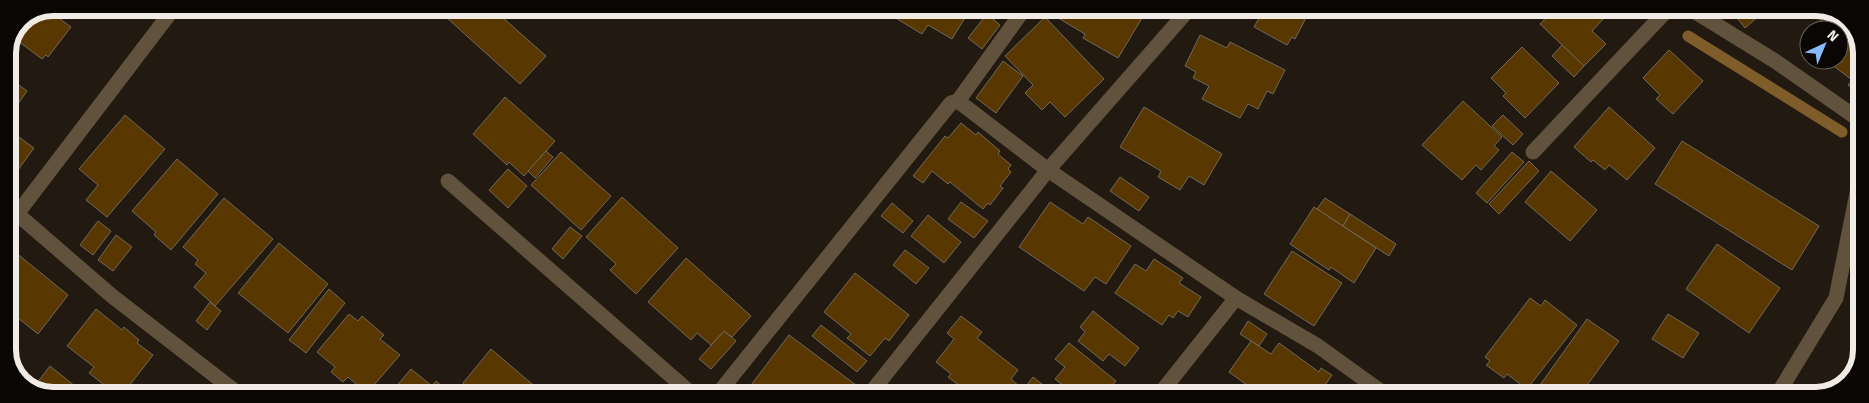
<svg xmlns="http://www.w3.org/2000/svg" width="1869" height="403" viewBox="0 0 1869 403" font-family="'Fira Sans',sans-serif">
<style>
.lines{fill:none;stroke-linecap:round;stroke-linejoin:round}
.stream{stroke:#7f5d2b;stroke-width:11}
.building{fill:#583800;stroke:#71685c}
.minor{stroke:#61523e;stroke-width:15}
.rim{fill:none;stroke:#f0ebe4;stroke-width:6}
</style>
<rect width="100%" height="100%" fill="#221a10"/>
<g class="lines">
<!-- stream -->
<polyline class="stream" points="1688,36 1842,132"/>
</g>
<!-- building -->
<g class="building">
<polygon points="436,8 492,8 546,56 520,84"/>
<polygon points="900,8 971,8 952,39 928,25 922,34 894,17"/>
<polygon points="1057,8 1148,8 1118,58 1083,38 1085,34 1053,15"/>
<polygon points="1241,8 1305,8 1304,9 1309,12 1295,39 1292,37 1287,45 1254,27 1259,18"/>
<polygon points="1555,8 1596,8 1605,17 1592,31 1606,44 1584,66 1540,24"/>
<polygon points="1729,8 1768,8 1745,28"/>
<polygon points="1810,8 1824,8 1839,16 1827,27"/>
<polygon points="48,10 71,27 48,57 46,55 42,59 14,38 21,21"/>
<polygon points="987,14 1000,25 982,49 968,38"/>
<polygon points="1045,17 1104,79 1065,117 1050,102 1042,110 1025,93 1033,85 1005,56"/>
<polygon points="1842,18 1848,21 1861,48 1861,95 1848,85 1852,80 1826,60 1839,60 1839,30 1833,30"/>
<polygon points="1200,35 1227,48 1230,42 1285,70 1273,94 1267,91 1258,109 1248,104 1240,118 1202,99 1209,86 1193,78 1196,72 1185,66"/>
<polygon points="1562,45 1584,66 1574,77 1552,56"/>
<polygon points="1522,47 1559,83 1525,118 1503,96 1506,93 1491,78"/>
<polygon points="1669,50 1703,81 1673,114 1656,99 1660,95 1643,78"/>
<polygon points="1003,61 1023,76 996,113 976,98"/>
<polygon points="8,77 27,91 8,118"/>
<polygon points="505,97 555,141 524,176 509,162 507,165 473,134"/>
<polygon points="1463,101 1502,137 1494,146 1499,150 1481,170 1476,165 1462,180 1422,145"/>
<polygon points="1144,107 1222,154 1204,185 1189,176 1180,190 1158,177 1161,171 1120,147"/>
<polygon points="1609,107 1655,148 1627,180 1609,165 1605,170 1593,160 1591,162 1574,147"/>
<polygon points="125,115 165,149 107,217 86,200 98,185 79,169"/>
<polygon points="1503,115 1523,134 1513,145 1492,126"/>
<polygon points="961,123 976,135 978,132 1000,151 998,154 1011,165 1008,169 1011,172 1000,186 1003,188 990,205 988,203 983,209 950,182 948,184 932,171 923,183 913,176 945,136 948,138"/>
<polygon points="8,129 34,148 15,174 8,168"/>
<polygon points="1682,141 1819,226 1792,270 1655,184"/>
<polygon points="546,151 553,157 535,178 528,171"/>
<polygon points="561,152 611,196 581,230 531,185"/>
<polygon points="1512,152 1524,162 1487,203 1476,193"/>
<polygon points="177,159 218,194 171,250 154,235 156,232 132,211"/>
<polygon points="1529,161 1539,171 1499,214 1489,204"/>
<polygon points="508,169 527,186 508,208 489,190"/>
<polygon points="1551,171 1597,210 1570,241 1525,202"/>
<polygon points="1120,177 1149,197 1139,211 1110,191"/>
<polygon points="622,197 678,248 636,294 610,270 616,264 586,237"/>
<polygon points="224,198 273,239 215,306 194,287 206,273 195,264 198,260 183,247"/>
<polygon points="1325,198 1350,214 1343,226 1317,209"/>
<polygon points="961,202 988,221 974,238 948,219"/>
<polygon points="1050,202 1083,224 1088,217 1131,246 1106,284 1095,277 1084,291 1019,247"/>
<polygon points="892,203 913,221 903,233 881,216"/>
<polygon points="1314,207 1376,248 1354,283 1331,267 1329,270 1290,244"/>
<polygon points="1350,214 1396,244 1389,256 1343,226"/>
<polygon points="928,215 961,242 944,263 911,236"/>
<polygon points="98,221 111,231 93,255 80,245"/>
<polygon points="570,227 582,236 563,259 552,249"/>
<polygon points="116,235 132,247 113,271 98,260"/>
<polygon points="279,243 328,284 288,333 238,293"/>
<polygon points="1717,244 1780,288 1749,333 1686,289"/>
<polygon points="10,248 68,295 38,334 8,310 8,252"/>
<polygon points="905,250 929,268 916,284 893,265"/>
<polygon points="1292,251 1342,283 1314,326 1264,294"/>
<polygon points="686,258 751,316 732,337 724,331 711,345 697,333 691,340 648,302"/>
<polygon points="1154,259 1183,278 1179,283 1201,297 1188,317 1178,311 1173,318 1169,315 1162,325 1115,293 1135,264 1146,271"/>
<polygon points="855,273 909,315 889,341 885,338 870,356 847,338 851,334 824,312"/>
<polygon points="329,289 345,303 306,353 289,340"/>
<polygon points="1530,298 1541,306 1545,300 1577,325 1527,389 1507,374 1504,378 1486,365 1490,361 1485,357"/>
<polygon points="210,302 221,311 207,330 196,321"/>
<polygon points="96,309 122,330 124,327 139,340 137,343 153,355 122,395 117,395 89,373 94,367 67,346"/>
<polygon points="1093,311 1139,348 1125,366 1109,354 1103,361 1078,341 1085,332 1080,327"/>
<polygon points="349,314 358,321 362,316 384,335 380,339 400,355 367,393 348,377 343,382 331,372 335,367 317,352"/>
<polygon points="1668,314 1699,333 1683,358 1652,339"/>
<polygon points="961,316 982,332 977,338 1018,370 1011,379 1021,388 1016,395 972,395 948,377 951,374 936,362 954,339 947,333"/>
<polygon points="1587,319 1619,341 1580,395 1533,395"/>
<polygon points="1248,321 1267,334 1259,346 1240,334"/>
<polygon points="821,325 867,361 857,372 812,336"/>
<polygon points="724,331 736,341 711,369 699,359"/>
<polygon points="789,335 856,385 848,395 791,395 789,393 788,395 757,395 748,389"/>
<polygon points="1251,341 1271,354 1279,343 1319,372 1321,368 1332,375 1318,395 1308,395 1305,393 1303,395 1261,395 1229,372"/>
<polygon points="1069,343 1116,381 1111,387 1116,391 1113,395 1075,395 1055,379 1065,367 1055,359"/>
<polygon points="491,349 545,395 477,395 463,383"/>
<polygon points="50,366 86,395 45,395 33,388"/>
<polygon points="411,369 432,386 436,381 452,395 389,395"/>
<polygon points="1033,377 1056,395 1019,395"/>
<polygon points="1462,390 1469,395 1458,395"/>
</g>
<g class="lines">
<!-- minor -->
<g class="minor">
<polyline points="1689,8 1775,61 1861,121"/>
<polyline points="958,101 1048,170 1236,298 1159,395"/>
<polyline points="1533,152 1669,8"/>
<polyline points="448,181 693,395"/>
<polyline points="8,206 112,296 240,395"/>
<polyline points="17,214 174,8"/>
<polyline points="1236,298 1318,346 1386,395"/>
<polyline points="717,395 951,103 958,101 1025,8"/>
<polyline points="869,395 1048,170 1190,8"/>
<polyline points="1777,395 1836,298 1861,173"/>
</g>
</g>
<!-- crop -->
<path d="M0 0H1869V403H0ZM53 16H1816A37 37 0 0 1 1853 53V350A37 37 0 0 1 1816 387H53A37 37 0 0 1 16 350V53A37 37 0 0 1 53 16Z" fill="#090603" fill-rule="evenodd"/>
<path class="rim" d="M53 16H1816A37 37 0 0 1 1853 53V350A37 37 0 0 1 1816 387H53A37 37 0 0 1 16 350V53A37 37 0 0 1 53 16Z"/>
<!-- north arrow -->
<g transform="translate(1824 45) rotate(44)"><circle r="24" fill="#090603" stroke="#65625d"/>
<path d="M0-4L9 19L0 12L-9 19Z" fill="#87bbfc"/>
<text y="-8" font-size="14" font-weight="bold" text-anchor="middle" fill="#f0ebe4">N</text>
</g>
</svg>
